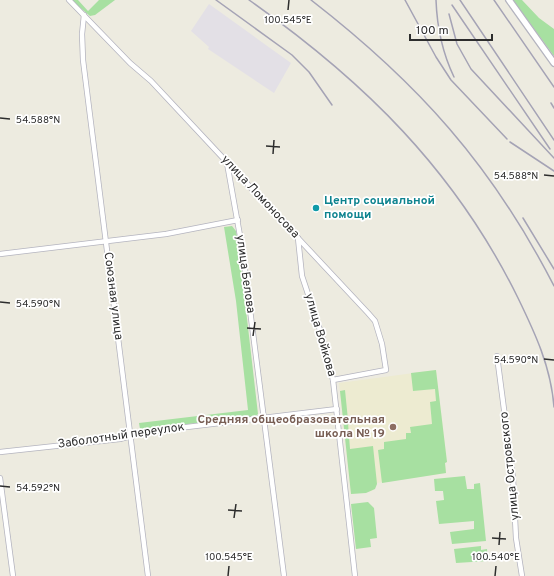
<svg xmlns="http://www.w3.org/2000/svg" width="554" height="576" viewBox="0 0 554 576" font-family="Overpass,sans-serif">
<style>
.industrial{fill:#e3e0e6}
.education{fill:#edebd1}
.green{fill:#a7e0a1}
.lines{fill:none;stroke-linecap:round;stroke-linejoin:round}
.minor-casing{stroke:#b4b4bf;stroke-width:6}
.tertiary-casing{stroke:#b4b4bf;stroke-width:8}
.minor{stroke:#fff;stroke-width:4.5}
.tertiary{stroke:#fff;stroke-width:5.5}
.rail{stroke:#a5a3b5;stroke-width:1.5}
.ticks{fill:none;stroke:#2d2d2d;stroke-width:1.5}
.culture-dot{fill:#0f9aa8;stroke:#fff;stroke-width:1.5}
.education-dot{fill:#8d6e63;stroke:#fff;stroke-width:1.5}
.labels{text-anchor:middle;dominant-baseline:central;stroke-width:3.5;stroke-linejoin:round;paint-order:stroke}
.street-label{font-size:12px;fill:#2d2d2d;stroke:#fff}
.culture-label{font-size:12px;font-weight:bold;fill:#0d838f;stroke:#fff;text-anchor:start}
.education-label{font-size:12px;font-weight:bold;fill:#785e54;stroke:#fff;text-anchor:end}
.ticks-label{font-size:10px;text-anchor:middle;fill:#2d2d2d;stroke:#fff;stroke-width:3.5;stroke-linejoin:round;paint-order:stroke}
</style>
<rect width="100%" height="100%" fill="#edebe0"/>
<!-- industrial -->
<polygon class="industrial" points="209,4 291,63 274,93 208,49 209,47 191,31"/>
<!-- education -->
<polygon class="education" points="436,370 447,462 445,463 446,473 377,483 372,491 351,494 339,383"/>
<!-- green -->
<g class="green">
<polygon points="71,0 78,0 88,11 99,0 115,0 95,15 90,16"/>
<polygon points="513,0 522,0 539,18 554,29 554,56"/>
<polygon points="232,226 236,231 239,249 258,414 255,417 140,429 139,423 248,410 236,301 224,227"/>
<polygon points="436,370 447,462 445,463 446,473 382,483 378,450 384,449 384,442 406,439 406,433 411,433 410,427 432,424 430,402 436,401 435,389 413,391 411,373"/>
<polygon points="345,390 348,420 356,419 357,422 348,423 350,449 373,446 377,484 375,489 366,493 351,494 340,391"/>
<polygon points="465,476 467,489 474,489 474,484 480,483 486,541 452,544 450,532 474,529 474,521 439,524 436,501 444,500 443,491 435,491 434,479"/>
<polygon points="368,502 374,508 377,538 370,539 371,547 356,549 351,504"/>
<polygon points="481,546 481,550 487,549 488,561 456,563 454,549"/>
</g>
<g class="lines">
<!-- minor casing -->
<g class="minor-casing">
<g id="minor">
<polyline points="69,0 130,63 151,81 368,313 375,321 382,344 386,370 333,380"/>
<polyline points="84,15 82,34 83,60 148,576"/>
<polyline points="227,163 242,247 284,576"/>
<polyline points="298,238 302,276 322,336 333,380 355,576"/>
<polyline points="0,254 166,234 238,220"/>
<polyline points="497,356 513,478 516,538 522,576"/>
<polyline points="0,452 120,439 145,432 337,409"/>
<polyline points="0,478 13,576"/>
</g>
</g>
<!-- tertiary casing -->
<g class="tertiary-casing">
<polyline id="tertiary" points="509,0 554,63"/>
</g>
<!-- minor -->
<use href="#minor" class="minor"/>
<!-- tertiary -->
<use href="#tertiary" class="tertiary"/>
<!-- rail -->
<g class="rail">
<polyline points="216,0 292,55 309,72 332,105"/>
<path d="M249,0C364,81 455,170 518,298C535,333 551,367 554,407"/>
<path d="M311,0C418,83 492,165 554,286"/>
<polyline points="405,0 436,57 451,80 507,139"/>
<path d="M436,0C437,28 442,52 454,77"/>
<polyline points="460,0 554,140"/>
<polyline points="494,0 554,87"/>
<polyline points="452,5 550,149"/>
<polyline points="449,14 457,44 471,69 554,158"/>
<polyline points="551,103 554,108"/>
<polyline points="510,142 554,171"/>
<polyline points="523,218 554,269"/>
</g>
</g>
<!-- ticks -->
<path class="ticks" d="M288,10L289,0M0,118L10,119M266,146L280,147M273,154L274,140M544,175L554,176M0,302L10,303M247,328L261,329M253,336L255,322M544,359L554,360M0,486L10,487M228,510L242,511M234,518L236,504M492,538L506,539M499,545L500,532M228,576L229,566M495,576L496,566"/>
<!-- markers -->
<circle class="culture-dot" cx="316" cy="208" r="4"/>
<circle class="education-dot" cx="393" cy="427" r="4"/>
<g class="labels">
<!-- street labels -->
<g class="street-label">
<text transform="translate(260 197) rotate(47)">улица Ломоносова</text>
<text transform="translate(245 274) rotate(82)">улица Белова</text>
<text transform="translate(113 296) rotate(83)">Союзная улица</text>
<text transform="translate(320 335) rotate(74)">улица Войкова</text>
<text transform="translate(121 436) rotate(-8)">Заболотный переулок</text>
<text transform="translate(510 466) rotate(-96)">улица Островского</text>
</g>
<!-- culture labels -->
<g class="culture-label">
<text x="324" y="201">Центр социальной<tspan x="324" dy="14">помощи</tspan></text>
</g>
<!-- education labels -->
<g class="education-label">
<text x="385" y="420">Средняя общеобразовательная<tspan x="385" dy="14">школа № 19</tspan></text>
</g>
</g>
<g class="ticks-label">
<text x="288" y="23">100.545°E</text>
<text x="38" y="123">54.588°N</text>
<text x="516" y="179">54.588°N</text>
<text x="38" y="307">54.590°N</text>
<text x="516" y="363">54.590°N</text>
<text x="38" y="491">54.592°N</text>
<text x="229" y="560">100.545°E</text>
<text x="496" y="560">100.540°E</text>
</g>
<!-- scale -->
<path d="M410 34v6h82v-6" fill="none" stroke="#2d2d2d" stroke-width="2"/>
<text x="416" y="34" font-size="12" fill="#2d2d2d" stroke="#ffffff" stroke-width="3" paint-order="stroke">100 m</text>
</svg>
